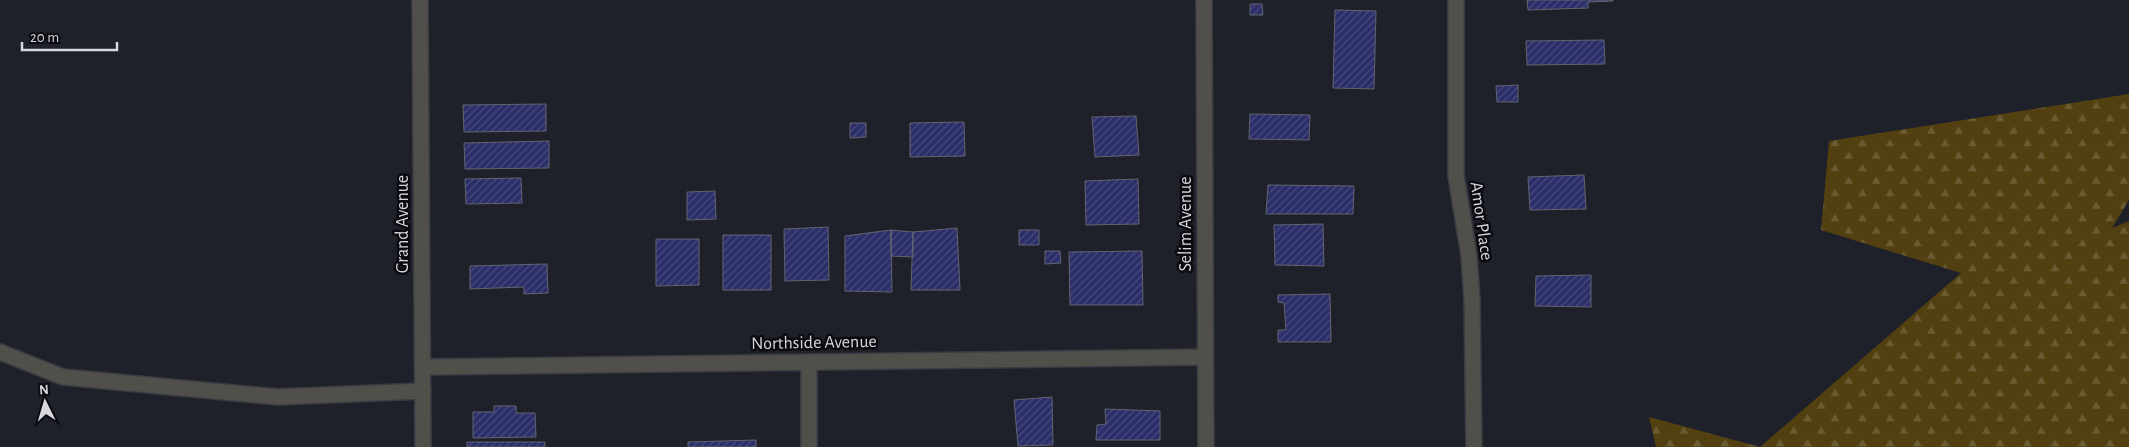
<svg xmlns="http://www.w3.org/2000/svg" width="2129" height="447" viewBox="0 0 2129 447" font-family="'Alegreya Sans',sans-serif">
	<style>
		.forest { fill: url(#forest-firs) }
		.building { fill: url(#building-hatch); stroke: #62646f }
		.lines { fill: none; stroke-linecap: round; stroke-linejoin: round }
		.minor-casing { stroke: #393b43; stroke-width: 18 }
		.minor { stroke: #514f4a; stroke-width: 15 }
		.labels { text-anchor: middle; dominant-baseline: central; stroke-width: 5; stroke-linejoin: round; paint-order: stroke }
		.street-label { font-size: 18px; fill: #d7d8de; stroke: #0a0a0f }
	</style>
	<defs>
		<pattern id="forest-firs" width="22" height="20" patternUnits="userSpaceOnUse" patternTransform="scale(1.25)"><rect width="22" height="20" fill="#524010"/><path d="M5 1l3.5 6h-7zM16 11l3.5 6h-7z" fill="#6a5b32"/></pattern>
		<pattern id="building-hatch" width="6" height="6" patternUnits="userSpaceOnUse" patternTransform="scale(1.25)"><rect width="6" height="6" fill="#2b2e68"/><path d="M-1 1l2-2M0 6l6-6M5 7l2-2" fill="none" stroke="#494c7d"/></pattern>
	</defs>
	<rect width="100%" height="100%" fill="#1f212a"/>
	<path class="forest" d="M2129,94v106l-17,28 17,-7v226h-369l201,-174 -140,-43 8,-89z
		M1649,417l111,30h-104z"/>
	<path class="building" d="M1527,0h86v1l-25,1v6l-60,2z
		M1250,4h12l1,11h-13z
		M1335,10l41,1 -2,78 -41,-1z
		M1604,40l1,24 -78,1 -1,-24z
		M1518,85v17h-21l-1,-16z
		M546,104v27l-82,1 -1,-27z
		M1250,114l60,1 -1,25 -60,-1z
		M1136,116l3,39 -44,2 -3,-40z
		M964,122l1,34 -55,1v-34z
		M850,123h16v14l-16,1z
		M549,141v27l-84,1 -1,-26z
		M1584,175l2,34 -56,1 -2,-33z
		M521,178l1,25 -56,1 -1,-25z
		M1138,179l1,45 -53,1 -1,-44z
		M1268,185l86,1 -1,28h-87z
		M715,191l1,28 -29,1v-28z
		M1323,224l1,42 -49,-1 -1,-40z
		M828,227l1,53 -44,1 -1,-52z
		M957,228l3,62h-49l2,-58z
		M891,230l1,62 -47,-1v-55z
		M891,230l22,2v25l-22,-1z
		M1019,230h20v15h-20z
		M723,235h48v55h-48z
		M656,239h43v46l-43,1z
		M1045,251h15l1,12 -16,1z
		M1142,251l1,54h-73l-1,-53z
		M547,264l1,29 -24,1v-7l-54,2v-23z
		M1591,275v32l-56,-1 1,-30z
		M1330,294l1,48h-53v-12h8l-2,-27 -6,-1v-7z
		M1052,397l1,48 -35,1 -4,-46z
		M494,406h22v7h19l1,24 -63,1v-26h21z
		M1105,409l55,2v29h-64l1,-15 9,-1z
		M756,440v7h-68v-5z
		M467,442h78v5h-78z"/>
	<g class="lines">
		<defs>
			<path id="minor" d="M420,0l3,447
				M1204,0l2,447
				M1456,0v176l13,80 3,44 2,147
				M0,352l63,25 215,20 145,-6
				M809,362v85
				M423,367l782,-10"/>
		</defs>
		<use href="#minor" class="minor-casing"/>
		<use href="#minor" class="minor"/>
	</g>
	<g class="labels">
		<g class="street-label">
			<text transform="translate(1481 221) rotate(82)">Amor Place</text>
			<text transform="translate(403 224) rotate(-90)">Grand Avenue</text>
			<text transform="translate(1186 224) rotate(-90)">Selim Avenue</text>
			<text transform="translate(814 343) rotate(-1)">Northside Avenue</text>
		</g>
	</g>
	<g transform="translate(45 402) rotate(355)" stroke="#0a0a0f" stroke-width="4" paint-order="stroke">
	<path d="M0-4L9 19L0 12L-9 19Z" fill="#d7d8de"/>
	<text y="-8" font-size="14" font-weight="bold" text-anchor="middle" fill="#d7d8de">N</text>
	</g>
	<path d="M22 42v8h95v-8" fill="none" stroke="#d7d8de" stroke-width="2.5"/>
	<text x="30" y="42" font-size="15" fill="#d7d8de" stroke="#0a0a0f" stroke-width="4" paint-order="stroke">20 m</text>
</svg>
